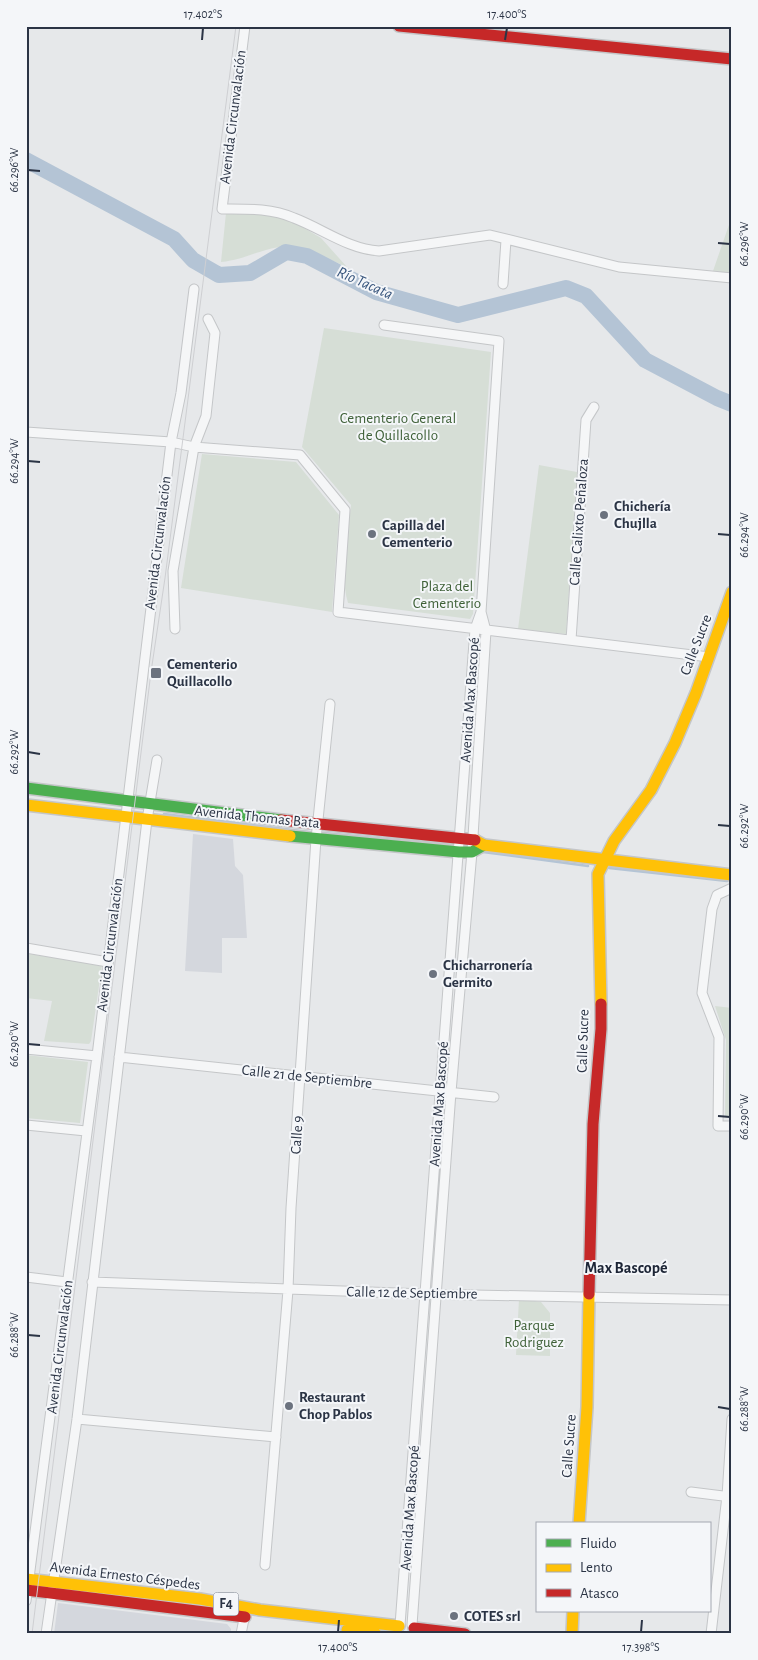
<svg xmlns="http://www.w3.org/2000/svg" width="758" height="1660" viewBox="0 0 758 1660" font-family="'Alegreya Sans',sans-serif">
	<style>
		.built { fill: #d4d7dd }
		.green { fill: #d6ded6 }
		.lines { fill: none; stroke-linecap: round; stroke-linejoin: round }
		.stream { stroke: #b4c4d5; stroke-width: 2.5 }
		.river { stroke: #b4c4d5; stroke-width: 16 }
		.street-casing { stroke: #c4c6c8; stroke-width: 11 }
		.fast-casing { stroke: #c4c6c8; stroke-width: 14 }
		.slow-casing { stroke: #c4c6c8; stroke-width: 14 }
		.jam-casing { stroke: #c4c6c8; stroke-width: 14 }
		.street { stroke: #f5f6f7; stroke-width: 9 }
		.fast { stroke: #4caf50; stroke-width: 11 }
		.slow { stroke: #ffc107; stroke-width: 11 }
		.jam { stroke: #c62828; stroke-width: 11 }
		.tram { stroke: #cecfd2; stroke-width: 1 }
		.ticks { fill: none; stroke: #2b3445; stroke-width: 2 }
		.poi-dot { fill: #6c737f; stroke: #f4f6f9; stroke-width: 2 }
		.labels { text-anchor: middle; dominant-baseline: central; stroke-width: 4; stroke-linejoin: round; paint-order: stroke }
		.shield { fill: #f4f6f9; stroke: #676e7b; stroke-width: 1 }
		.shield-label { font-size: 14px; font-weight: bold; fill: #2b3445 }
		.street-label { font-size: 15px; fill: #2b3445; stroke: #f4f6f9 }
		.park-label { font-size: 15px; fill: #3f6138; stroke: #f4f6f9 }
		.poi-label { font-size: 15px; font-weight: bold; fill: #2b3445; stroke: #f4f6f9; text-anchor: start }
		.water-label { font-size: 16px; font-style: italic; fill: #34527a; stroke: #f4f6f9 }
		.neighbourhood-label { font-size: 16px; font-weight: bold; fill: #1d2536; stroke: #f4f6f9 }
		.neatline { fill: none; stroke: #2b3445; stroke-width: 2 }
		.ticks-label { font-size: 12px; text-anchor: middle; fill: #2b3445 }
	</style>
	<rect width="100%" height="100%" fill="#e6e8ea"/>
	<path class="built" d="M193,834l40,5 2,27 8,9 4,63h-25v35l-37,-2z
		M58,1603l169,21 4,5v5h-177z"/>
	<path class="green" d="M226,213l43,1 30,11 22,13 26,29c-25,-10 -53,-27 -81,-17 -18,5 -26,10 -45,12z
		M731,219l1,54 -19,-2z
		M324,328l167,24 -18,262 -3,5 -122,-16c-9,-30 0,-68 3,-98l-49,-58z
		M202,454l94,8 43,53 -7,97 -151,-24z
		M539,465l38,7 -11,162 -48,-5z
		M29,954l73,11 -11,76 -2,3 -45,-3 8,-40 -26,-3z
		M715,1006l17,2v109h-7l1,-77z
		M26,1055l62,7 -8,61 -54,-5z
		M519,1299l22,3 9,11v43l-34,-1z"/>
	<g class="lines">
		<path class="stream" d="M164,814l144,18
			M323,833l125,12
			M483,852l105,14
			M609,868l118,13"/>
		<path class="river" d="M26,160l148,79 19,21 26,15 31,-2 36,-21 21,4 69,36 82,23 108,-27 20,8 59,64 72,38 15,6"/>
		<defs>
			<path id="street" d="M245,26l-23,183c25,0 49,-1 72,9 29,11 54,31 85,33l111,-16 129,32 113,11
				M503,284l3,-44
				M384,325l115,16 -18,271 -6,17 -75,996
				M26,432l145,10 23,5 106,8 45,55 -7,102 371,45
				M175,629l-2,-58 21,-124 12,-31 9,-83 -7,-14
				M571,640l15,-220 8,-13
				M732,888l-15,7 -5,14 -10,84 17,44 -1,89h14
				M26,948l82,14
				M26,1049l71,7
				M119,1057l375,40
				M26,1125l60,6
				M26,1277l41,5
				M92,1282l333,12 307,6
				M77,1419l199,18
				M691,1492l40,5
				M265,1565l23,-275 3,-82 25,-369 14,-135
				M26,1601l71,-545 74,-614 10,-49 13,-104
				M412,1625l39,-533 21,-240 14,-221 -5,-19
				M46,1634l31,-215 70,-599 10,-60
				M241,1634l4,-20
				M711,1634l16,-138 5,-77"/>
			<path id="fast" d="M26,788l255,32
				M290,836l169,16h13l12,-7"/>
			<path id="slow" d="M26,805l264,31
				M475,840l9,5 248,30
				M601,1004l-3,-130 16,-33 37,-51 24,-47 21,-50 36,-101
				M579,1524l8,-117 2,-113
				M26,1579l174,20 60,11 139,16
				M347,1630l29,4
				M572,1634l1,-23"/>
			<path id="jam" d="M399,26l333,33
				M281,820l194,20
				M589,1294l4,-170 8,-95v-25
				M26,1590l219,27
				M414,1628l51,6"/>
		</defs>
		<use href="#street" class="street-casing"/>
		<use href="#fast" class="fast-casing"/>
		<use href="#slow" class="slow-casing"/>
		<use href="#jam" class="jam-casing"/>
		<use href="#street" class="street"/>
		<use href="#fast" class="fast"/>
		<use href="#slow" class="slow"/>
		<use href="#jam" class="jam"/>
		<path class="tram" d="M32,1634l119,-962 14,-94 71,-552"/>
	</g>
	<path class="ticks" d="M202,40l1,-12M505,40l2,-12M28,170l12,1M718,243l12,1M28,461l12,1M718,534l12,1M28,752l12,2M718,825l12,1M28,1044l12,1M718,1116l12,1M28,1335l12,1M718,1407l12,2M338,1632l1,-12M641,1632l1,-12"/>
	<g class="poi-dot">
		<circle cx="604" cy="515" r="5"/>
		<circle cx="372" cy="534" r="5"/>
		<rect x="150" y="667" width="12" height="12" rx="2.5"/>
		<circle cx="433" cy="974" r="5"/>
		<circle cx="289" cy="1406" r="5"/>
		<circle cx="454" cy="1616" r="5"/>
	</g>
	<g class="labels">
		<rect class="shield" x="213.5" y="1592.5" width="25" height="23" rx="4"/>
		<g class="shield-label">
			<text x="226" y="1604">F4</text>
		</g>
		<g class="street-label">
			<text transform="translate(233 117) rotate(-83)">Avenida Circunvalación</text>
			<text transform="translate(579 522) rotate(-86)">Calle Calixto Peñaloza</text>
			<text transform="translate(158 543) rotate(-83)">Avenida Circunvalación</text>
			<text transform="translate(696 645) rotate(-69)">Calle Sucre</text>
			<text transform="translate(470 700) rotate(-86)">Avenida Max Bascopé</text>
			<text transform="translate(257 817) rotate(6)">Avenida Thomas Bata</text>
			<text transform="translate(110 945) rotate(-83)">Avenida Circunvalación</text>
			<text transform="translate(583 1041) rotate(-88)">Calle Sucre</text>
			<text transform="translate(307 1077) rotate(6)">Calle 21 de Septiembre</text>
			<text transform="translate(439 1104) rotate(-86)">Avenida Max Bascopé</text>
			<text transform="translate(297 1135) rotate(-86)">Calle 9</text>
			<text transform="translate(412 1293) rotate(1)">Calle 12 de Septiembre</text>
			<text transform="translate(60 1347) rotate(-83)">Avenida Circunvalación</text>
			<text transform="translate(569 1446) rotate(-86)">Calle Sucre</text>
			<text transform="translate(410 1508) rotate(-86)">Avenida Max Bascopé</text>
			<text transform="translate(125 1576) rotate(7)">Avenida Ernesto Céspedes</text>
		</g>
		<g class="park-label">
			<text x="398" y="418">Cementerio General<tspan x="398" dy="17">de Quillacollo</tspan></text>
			<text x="447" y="586">Plaza del<tspan x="447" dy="17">Cementerio</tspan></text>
			<text x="534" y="1325">Parque<tspan x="534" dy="17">Rodriguez</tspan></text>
		</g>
		<g class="poi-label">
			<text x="614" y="506">Chichería<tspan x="614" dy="17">Chujlla</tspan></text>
			<text x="382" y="525">Capilla del<tspan x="382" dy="17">Cementerio</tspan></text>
			<text x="167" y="664">Cementerio<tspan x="167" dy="17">Quillacollo</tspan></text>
			<text x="443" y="965">Chicharronería<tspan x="443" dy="17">Germito</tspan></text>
			<text x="299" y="1397">Restaurant<tspan x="299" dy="17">Chop Pablos</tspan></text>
			<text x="464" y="1616">COTES srl</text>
		</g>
		<g class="water-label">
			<text transform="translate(365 283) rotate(24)">Río Tacata</text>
		</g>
		<g class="neighbourhood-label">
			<text x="626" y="1268">Max Bascopé</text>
		</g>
	</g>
	<rect width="758" height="1660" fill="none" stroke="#f4f6f9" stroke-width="55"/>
	<rect x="536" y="1522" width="175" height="90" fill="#f4f6f9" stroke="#a4a8b1"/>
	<rect x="546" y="1539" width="25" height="8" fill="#4caf50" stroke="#a4a8b1"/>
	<text x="580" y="1548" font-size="15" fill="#2b3445">Fluido</text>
	<rect x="546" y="1564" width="25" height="8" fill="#ffc107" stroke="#a4a8b1"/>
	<text x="580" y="1572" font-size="15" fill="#2b3445">Lento</text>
	<rect x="546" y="1589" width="25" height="8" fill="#c62828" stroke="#a4a8b1"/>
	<text x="580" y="1598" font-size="15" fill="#2b3445">Atasco</text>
	<rect x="28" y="28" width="702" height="1604" class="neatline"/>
	<g class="ticks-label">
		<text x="203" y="18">17.402°S</text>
		<text x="507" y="18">17.400°S</text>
		<text transform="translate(14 170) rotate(-90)" y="4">66.296°W</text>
		<text transform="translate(744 244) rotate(-90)" y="4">66.296°W</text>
		<text transform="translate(14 461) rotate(-90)" y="4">66.294°W</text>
		<text transform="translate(744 535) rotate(-90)" y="4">66.294°W</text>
		<text transform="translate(14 752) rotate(-90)" y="4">66.292°W</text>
		<text transform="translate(744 826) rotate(-90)" y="4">66.292°W</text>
		<text transform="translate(14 1044) rotate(-90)" y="4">66.290°W</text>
		<text transform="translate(744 1117) rotate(-90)" y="4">66.290°W</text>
		<text transform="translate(14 1335) rotate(-90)" y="4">66.288°W</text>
		<text transform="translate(744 1409) rotate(-90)" y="4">66.288°W</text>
		<text x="338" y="1651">17.400°S</text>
		<text x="641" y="1651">17.398°S</text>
	</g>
</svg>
